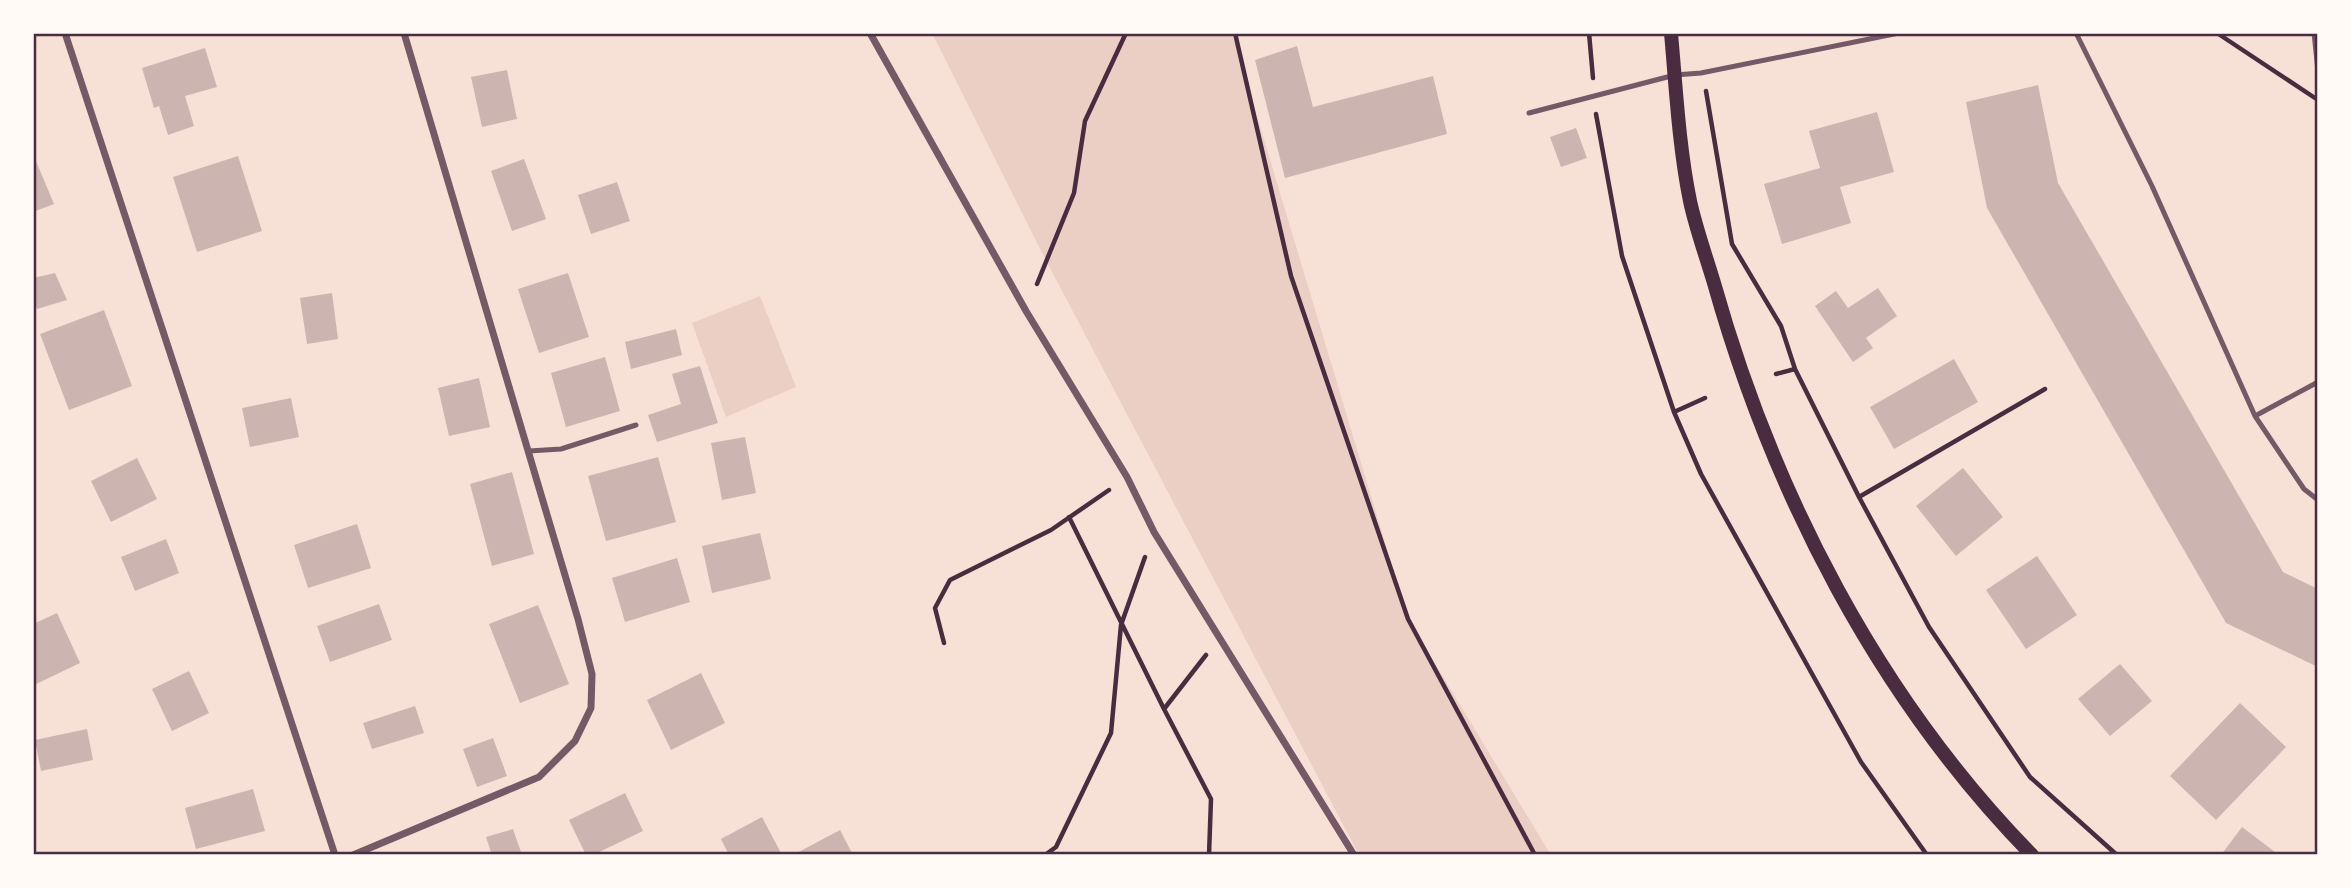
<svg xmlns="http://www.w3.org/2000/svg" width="2351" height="888" viewBox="0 0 2351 888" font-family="Commissioner,sans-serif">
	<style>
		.green { fill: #ebcfc5 }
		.building { fill: #ccb4b1 }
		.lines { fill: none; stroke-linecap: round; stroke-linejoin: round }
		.path { stroke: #4a2c40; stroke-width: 4.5 }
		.service { stroke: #755966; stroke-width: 5 }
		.minor { stroke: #755966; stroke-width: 7 }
		.secondary { stroke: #4a2c40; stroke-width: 14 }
		.neatline { fill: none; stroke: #4a2c40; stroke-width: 2.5 }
	</style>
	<rect width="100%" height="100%" fill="#f7e1d7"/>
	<path class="green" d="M932,33h304l5,30 167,556 143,236h-192l-318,-604z
		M760,296l36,91 -70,30 -34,-94z"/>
	<path class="building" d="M1297,46l16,61 120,-31 14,58 -162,44 -30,-118z
		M205,48l12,39 -32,9 9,30 -26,9 -9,-29 -5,2 -12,-40z
		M507,70l10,49 -35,8 -11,-50z
		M2038,85l20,98 225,389 35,17v78l-92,-44 -239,-415 -21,-106z
		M1877,112l17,60 -54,15 11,36 -69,21 -18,-60 56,-16 -11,-37z
		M1576,128l11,30 -26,9 -11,-30z
		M33,154l21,50 -21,8z
		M238,156l24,75 -65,21 -24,-75z
		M524,159l22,60 -34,12 -21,-60z
		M617,182l13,39 -39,13 -13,-39z
		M55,273l12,27 -30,9 -4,-12v-19z
		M568,273l21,64 -50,16 -21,-64z
		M1878,288l19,28 -31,22 7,10 -20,14 -38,-56 21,-15 12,17z
		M332,293l6,46 -31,5 -7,-46z
		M104,310l28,76 -63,24 -29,-76z
		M676,329l6,26 -51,14 -6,-27z
		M605,357l15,54 -54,16 -15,-54z
		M1954,359l24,43 -84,47 -24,-42z
		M700,366l18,57 -61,19 -9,-27 33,-11 -9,-30z
		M479,378l11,49 -41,9 -11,-48z
		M291,398l8,39 -49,10 -8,-39z
		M745,437l11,56 -34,7 -11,-57z
		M658,457l18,65 -70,19 -18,-65z
		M137,458l20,41 -46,23 -20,-41z
		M1963,468l40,49 -47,39 -40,-50z
		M512,472l22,82 -42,12 -22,-82z
		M357,524l14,44 -63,20 -14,-43z
		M760,533l11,46 -59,14 -10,-47z
		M166,539l13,34 -44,18 -14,-34z
		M2037,556l40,59 -51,34 -40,-59z
		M677,558l13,44 -65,20 -13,-44z
		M379,604l13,36 -62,22 -13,-36z
		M538,605l31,79 -49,19 -31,-79z
		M57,613l23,50 -46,22 -1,-61z
		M2120,664l32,37 -42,35 -32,-37z
		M189,671l20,42 -37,18 -20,-42z
		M701,673l24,50 -54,27 -24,-50z
		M2240,703l46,44 -70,73 -46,-44z
		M415,706l9,27 -52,16 -9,-26z
		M87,729l6,31 -52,11 -6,-31z
		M493,738l14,38 -30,11 -14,-38z
		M253,789l12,42 -69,18 -11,-41z
		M625,793l18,38 -50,24h-7l-17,-35z
		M762,817l20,38h-53l-8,-16z
		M2242,827l37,28h-58z
		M513,829l9,26h-30l-6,-18z
		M840,830l13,25h-60z"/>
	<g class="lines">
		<path class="path" d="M1235,33l56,243 117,343 127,236
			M1589,33l4,45
			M2217,33l101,67
			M1706,91l26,153 49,82 14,43 64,128 70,130 101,150 87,78
			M1596,114l26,142 52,156 27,62 160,288 66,93
			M1037,284l37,-91 11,-72 41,-88
			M1776,374l19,-5
			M1674,412l31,-14
			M1859,497l186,-108
			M1069,517l95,192
			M944,643l-9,-35 15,-28 101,-50 58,-40
			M1206,655l-42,54 47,90 -2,56
			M1045,855l11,-8 55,-114 10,-108 24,-68"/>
		<path class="service" d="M2076,33l76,153 103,230 49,73 14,11
			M2314,33l4,38
			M1529,113l146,-38 26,-2 198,-40
			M2255,416l63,-34
			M529,451l32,-2 75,-24"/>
		<path class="minor" d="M65,33l270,822
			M870,33l156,278 101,166 27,55 200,323
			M353,855l186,-78 36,-36 16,-33 1,-34 -14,-55 -174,-586"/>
		<path class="secondary" d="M1671,33c5,56 8,114 19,168 6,28 16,55 24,82 59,210 164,415 318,572"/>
	</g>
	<rect width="2351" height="888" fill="none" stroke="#fffaf5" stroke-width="70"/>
	<rect x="35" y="35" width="2281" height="818" class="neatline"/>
</svg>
